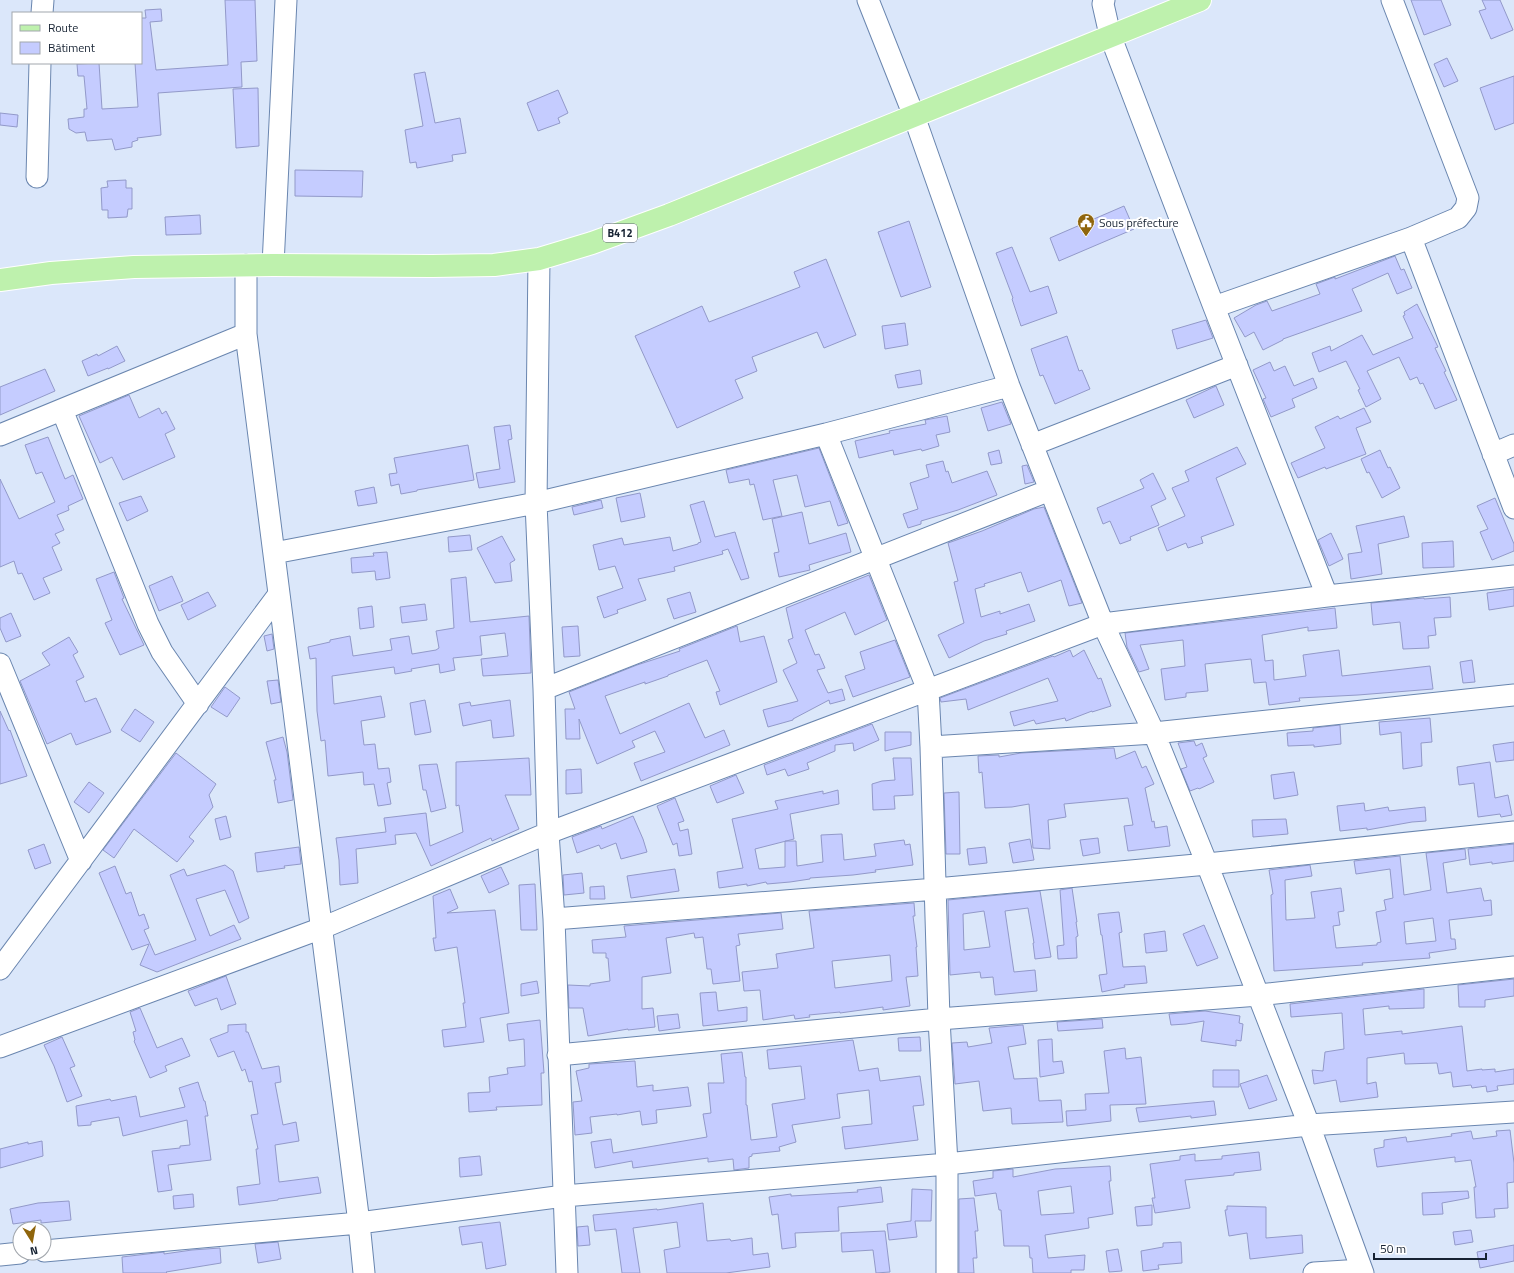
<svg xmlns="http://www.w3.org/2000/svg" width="1514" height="1273" viewBox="0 0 1514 1273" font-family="'Titillium Web',sans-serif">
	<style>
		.building { fill: #c5ccff; stroke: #9299c9; fill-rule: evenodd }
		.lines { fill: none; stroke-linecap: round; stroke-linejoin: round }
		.minor-casing { stroke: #6a86af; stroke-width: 23 }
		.major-casing { stroke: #fff; stroke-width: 24 }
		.minor { stroke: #fff; stroke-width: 21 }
		.major { stroke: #bef1ad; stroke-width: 22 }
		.labels { text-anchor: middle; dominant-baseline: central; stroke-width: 4; stroke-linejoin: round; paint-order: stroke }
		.shield { fill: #fff; stroke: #5c6470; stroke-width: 1 }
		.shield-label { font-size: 11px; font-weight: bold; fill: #162232 }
		.poi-label { font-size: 12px; fill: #162232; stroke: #fff; text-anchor: start }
	</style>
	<rect width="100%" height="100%" fill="#dbe7fa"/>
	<path class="building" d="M225,0h30l2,61 -16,1 1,25 -84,6 3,42 -24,3 1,2 -6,2v5l-17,3 -3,-11 -25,2 -2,-9 -9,1 -7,-4 -1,-10 16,-2v-8h3l-3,-33h-6l-1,-12 22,-1 3,46 36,-2 -3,-44h6v-45h5l-1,-8 16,-1 1,12 -12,1 6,48 72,-5z
		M1411,0h30l10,25 -27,10z
		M1482,0h18l13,30 -22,9 -12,-28 7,-2z
		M1447,58l11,23 -14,6 -10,-23z
		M425,72l10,51 25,-5 6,35 -14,2 1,6 -36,7 -1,-6 -6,1 -5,-33 18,-4 -9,-52z
		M1514,76v47l-19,7 -15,-42z
		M258,88l1,58 -23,2 -3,-59z
		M558,90l10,23 -10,5 2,5 -22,8 -11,-28z
		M0,113l18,2 -1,12 -17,-2z
		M295,170l68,1 -1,26 -67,-1z
		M126,180v8h6v21h-4l-1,8 -19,1v-8h-6l-1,-22 7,-1 -1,-6z
		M1124,206l10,23 -75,32 -9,-23z
		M200,215l1,19 -35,1 -1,-18z
		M909,221l22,66 -30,10 -23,-65z
		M1012,247l18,45 18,-6 9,27 -36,13 -9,-27 1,-1 -17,-45z
		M1395,256l6,14 3,-1 8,19 -15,6 -9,-21 -36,16 10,22 -79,28v1l-20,10 -9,-18 -9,5 -11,-19 22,-13 11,-4 5,10 48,-17 -4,-10 19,-7v2z
		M826,259l30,76 -32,13 -7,-16 -65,25 5,14 -22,9 8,18 -66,30 -42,-92 67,-30 7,16 91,-35 -6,-15z
		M1417,304l21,43 -3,1 11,23 -2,1 13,28 -22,9 -12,-26 -3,1 -3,-7 -7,3 -11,-23 -32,14 14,28 -15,8 -8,-17 2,-1 -14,-28 -27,11 -7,-19 18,-7 1,5 31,-16 11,20 40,-17 -10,-22 2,-1 -1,-3z
		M1206,320l7,18 -36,11 -5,-19z
		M905,323l3,22 -23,4 -3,-23z
		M1067,336l12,35 3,-1 8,19 -35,15 -12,-29 -3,1 -9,-27z
		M117,346l8,15 -17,8v-1l-20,8 -6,-15 15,-7 1,2z
		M1270,362l4,9 11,-5 9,20 19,-8 4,10 -25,11 3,8 -24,10 -8,-18 3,-1 -13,-28z
		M45,369l10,22 -55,24v-28z
		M920,370l2,14 -24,4 -3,-13z
		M1216,386l8,19 -30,13 -8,-18z
		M129,395l10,23 20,-10 3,6 4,-3 9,18 -10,5 10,23 -52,23 -11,-23 -12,6 -21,-47z
		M1002,402l9,22 -23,7 -7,-23z
		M1364,408l7,14 -15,6 10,26 -40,15 -1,-2 -27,11 -7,-15 34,-15 -10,-21 23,-11 2,3z
		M947,416l3,16 -14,3 3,11 -17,5 -1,-2 -27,6 -1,-5 -34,8 -4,-17 35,-8 -1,-2 37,-7 -1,-4z
		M510,425l2,14 -4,1 7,42 -36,6 -3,-15 24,-4 -6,-42z
		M48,437l17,42 8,-4 10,24 -15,7 1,4 -12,5 7,15 -9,4 5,9 -8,4 10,23 -19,8 7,15 -16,7 -12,-27 -4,1 -4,-13 -14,6v-88l19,40 36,-17 -13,-30 -6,2 -11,-29z
		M468,445l6,35 -57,10v1l-16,3 -2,-10 -8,2 -2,-12 8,-1 -3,-15z
		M1237,447l9,17 -30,14 18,47 -33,12 2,6 -15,5 -2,-5 -19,8 -9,-23 27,-12 -13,-28 17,-7 -4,-10z
		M819,448l29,75 -10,3 -8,-25 -25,6 -8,-32 -24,5 9,36 -19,4 -9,-36 -4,1 -1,-6 -20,4 -3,-13z
		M999,450l3,13 -11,2 -3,-12z
		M1380,450l8,18 2,-1 10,21 -18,10 -13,-26 -2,1 -6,-14z
		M943,461l3,11 2,-1 4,12 35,-12 10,24 -39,15 -37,11v3l-13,4 -5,-14 15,-5 -8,-26 19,-6 -3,-12z
		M1027,465l7,17 -9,2 -3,-18z
		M1153,473l13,26 -15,7 8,19 -29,12 1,3 -11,4 -10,-23 -7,3 -6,-16 47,-20 -4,-8z
		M374,487l3,16 -19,3 -3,-15z
		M640,493l5,24 -24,5 -5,-24z
		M141,496l7,15 -21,10 -8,-18z
		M1495,498l19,46v7l-22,9 -12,-28 8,-3 -11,-23z
		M601,500l2,8 -29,7 -2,-8z
		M704,501l11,36 20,-5 14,46 -8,2 -13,-31 -6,2 1,3 -49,13 1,4 -37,8 8,21 -29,10 1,3 -14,5 -7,-21 26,-9 -8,-22 -16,4 -6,-25 29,-7 2,7 46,-8 3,14 25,-7v-1l3,-1 -11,-37z
		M1044,507l38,96 -13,3 -8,-26 -33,12 -7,-20 -37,12 1,2 -10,3 6,28 19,-6v3l29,-10 6,17 -29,10 1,3 -23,7 -35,17 -11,-23 26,-12 -10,-41 4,-1 -10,-38 34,-12 52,-22z
		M802,512l7,32 37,-11 5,19 -42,13 1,5 -31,7 -5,-24 5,-1 -7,-33z
		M1404,516l5,21 -31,7 4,30 -31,5 -3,-25 14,-2 -6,-26z
		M1331,533l12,26 -14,7 -11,-26z
		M470,535l2,15 -23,2 -1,-15z
		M502,536l13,24 -5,3 2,18 -17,2 -18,-35z
		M1453,541l1,26 -31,1 -1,-25z
		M387,552l3,26 -14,2 -1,-9 -23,2 -1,-15 23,-2 -1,-3z
		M114,572l10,26 -2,1 22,46 -24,10 -15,-32 7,-3 -16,-41z
		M869,575l18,45 -32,15 -10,-23 -40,18 10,25 4,-1 6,14 -8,2 11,23 14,-4 3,11 -15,4 -1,-4 -36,19v1l-25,7 -5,-17 35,-9 -15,-31 14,-7 -9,-23 5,-2 -7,-30z
		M172,576l11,25 -24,10 -10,-25z
		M466,577l4,45 59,-6 2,57 -48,3 -2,-17 27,-3 -3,-23 -25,3 2,19 -29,3 2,12 -15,3 -1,-9 -28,5 1,2 -17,3 -1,-7 -62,9 2,28 47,-8 4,21 -24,4 3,24 11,-1 3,25 11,-1 2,14 -4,1 4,21 -13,2 -4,-22 -10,1 -1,-13 -35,4 -3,-36 -4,1 -4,-30 -1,-53 -6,1 -2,-12 22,-5v-2l20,-4 3,20 39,-6 -2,-11 19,-3 3,18 24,-4 3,-2 -3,-17 18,-3 -3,-49z
		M1514,589v17l-25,4 -2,-17z
		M208,592l8,14 -28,14 -7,-15z
		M690,592l6,20 -22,7 -7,-20z
		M1450,597l1,20 -17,1 2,17 -8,1 1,12 -26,1 -3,-27 -27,3 -2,-22 53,-5v1z
		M425,604l2,16 -25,3 -2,-16z
		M372,606l2,21 -14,2 -2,-21z
		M1335,608l2,20 -29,3v-4l-46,8 3,26 8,-1 1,20 32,-4 -3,-21 36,-5 3,26 88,-10 3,23 -75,6 -59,3 1,3 -31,4 -3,-23 -12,1 -3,-24 -46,5 3,27 -22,2v4l-21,3 -4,-31 24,-3 -2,-26 -43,5 9,24 -10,3 -12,-25 -2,-14z
		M11,613l10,23 -15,6 -6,-14v-10z
		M578,626l2,30 -16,1 -2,-30z
		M737,626l3,16 24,-6 13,46 -57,23 -4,-13 4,-1 -13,-31 -39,15v1l-23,8v-2l-40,14 15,38 69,-31 16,35 19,-8 6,15 -89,36 -7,-18 31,-11 -10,-21 -23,10 3,6 -38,17 -18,-45 1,20h-14l-1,-30h10l-6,-17 68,-27 43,-14 -1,-2z
		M272,634l2,15 -7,2 -3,-15z
		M69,637l9,15 -5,3 11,22 -8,4 9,21 11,-4 15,34 -35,13 -5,-12 -24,11 -27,-63 30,-16 -8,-12z
		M895,640l15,37 -57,20 -8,-21 20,-7 -5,-17z
		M1070,650l3,7 11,-7 14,29 3,-1 10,28 -19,6v-1l-26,10 -1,-3 -29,6 -2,-4 -20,6 -4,-14 48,-11 -10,-23 -80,32 -2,-11 -25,3 -1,-4 113,-42 1,1z
		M1472,660l3,22 -12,1 -3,-21z
		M278,680l3,22 -10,2 -4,-23z
		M225,687l15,11 -13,19 -16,-10z
		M425,700l6,32 -16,3 -5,-32z
		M510,700l4,36 -21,2 -2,-18 -28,6 -4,-22 11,-2 1,4z
		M135,709l19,13 -14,20 -19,-12z
		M0,711l9,20 1,-1 17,46 -27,8z
		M1430,718l2,24 -11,1 1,23 -19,3 -2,-37 -21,3 -1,-13z
		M872,724l7,16 -25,11 -1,-8 -18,2v6l-28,12 2,6 -21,7 -3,-7 -18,6 -3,-10z
		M1340,725l1,19 -27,3v-2l-26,1 -1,-13 26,-2v-3z
		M885,732h26v13l-26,6z
		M283,737l4,15 6,48 -15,3 -4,-23h2l-10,-38z
		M1194,741l2,5 6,-3 5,13 -4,2 11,24 -15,7 -1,-1 -8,3 -9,-22 6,-2 -9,-24z
		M1514,742v18l-18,2 -3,-17z
		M1114,748l2,11 19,-8 7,17 4,-2 8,18 -9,4 7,34 2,-1 1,7 12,-2 3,20 -42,5 -4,-25 9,-1 -5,-27 -64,6 2,13 -18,3 2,29 -17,-1 -4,-44 -17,3 -27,1 -3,-36 -3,1 -1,-17 21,-1v2l22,-4z
		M176,753l40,31 -7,11 4,12 -24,30 5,4 -17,21 -43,-33 -20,29 -11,-8z
		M529,758l2,37h-26l14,34 -27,12 -1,-3 -60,28 -15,-33 -21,2 1,9 -40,5 2,34 -18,2 -1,-25 -3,-22 50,-6 -2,-14 42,-5 4,33 33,-14 -4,-27 -3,1v-44z
		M893,758h18l2,37 -19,1 1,13 -22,1 -1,-26 10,-3 13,-1z
		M1490,762l5,36 13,-3 4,20 -11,2 -1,-3 -22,3 -4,-34 -15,2 -2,-18z
		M437,764l9,44 -15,4 -5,-22h-3l-4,-25z
		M581,769l1,24 -16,1v-24z
		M1294,772l4,23 -24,4 -3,-24z
		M736,775l8,18 -27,10 -7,-17z
		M89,782l15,11 -15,20 -15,-11z
		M838,790l1,14 -49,10 4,25 -39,10 4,20 26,-2v-26h11l1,25 26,-4 -2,-27 21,-1 2,26 32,-4 -2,-12 30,-4 1,5 5,-1 3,21 -38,5 1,2 -23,3 -43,3v1l-20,3 -23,2 -1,-2 -19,4v-2l-28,4 -2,-16 26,-4 -11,-49 46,-10 -3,-8 48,-10v3z
		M959,792l1,62h-14l-2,-61z
		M675,798l9,23 -6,2 2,8 8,-2 4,25 -13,2 -2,-13 -4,2 -16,-39z
		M1364,803l1,8 23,-4 1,4 36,-4 1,14 -14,1 -45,8v-2l-27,3 -3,-25z
		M226,816l5,21 -11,3 -5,-21z
		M633,816l10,23 4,13 -26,7 -5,-16 -15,6 -2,-4 -22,8 -5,-16 29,-11 1,3z
		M1286,819l2,15 -35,3 -1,-17z
		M1098,838l2,15 -17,3 -3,-16z
		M1030,839l4,21 -21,3 -4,-20z
		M44,844l7,19 -16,6 -7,-19z
		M1514,844v17l-22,3v-2l-22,3 -2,-16z
		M299,847l2,17 -17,2 1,2 -28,4 -2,-19z
		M985,847l2,16 -18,2 -2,-16z
		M1465,849l1,10 -23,4 4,30 34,-5 3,13 7,-1 1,15 -43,5 2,19h4l1,10 -27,4 1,5 -68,5 1,2 -89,6 -3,-76 2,-1 -4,-24 41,-5 2,11 -27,4 1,40 29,-2 -4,-26 30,-4 3,23 -6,1 2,13 -7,1 3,22 41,-3v-2l4,-1 -5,-30 10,-2 -2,-10 9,-2 -3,-29 -34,5 -2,-13 46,-5 4,39 27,-5 -5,-37zM1433,918l3,23 -30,3 -2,-22z
		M225,865l8,6 16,47 -10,5 -14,-33 -29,9 14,37 24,-11 7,14 -84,33 -17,-7 9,-21 -17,6 -33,-77 16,-7 11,28 5,-2 8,24 5,-2 5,14 -5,2 11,25 41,-15 -26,-65 14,-6 3,7z
		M501,867l8,17 -20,9 -8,-17z
		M675,869l4,22 -48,7 -4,-22z
		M582,873l2,20 -20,2 -1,-20z
		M535,884l2,46h-16l-2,-45z
		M604,886l1,13h-15v-12z
		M1072,888l5,34h-1l2,14 -2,1 1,21 -19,1 -1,-13 7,-1 -4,-55z
		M450,889l8,19 -11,5 48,-3 14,103 -29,5 4,24 -40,5 -2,-17 24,-3 -3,-24h2l-8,-56 -22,4 -2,-13h3l-3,-42z
		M1040,891l11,66 -16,2 -2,-16h1l-6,-35 -23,3 9,61 21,-2 2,21 -42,4 -2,-18 -12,1 -1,-6 -30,3 -2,-75zM984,911l6,36 -26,3 -1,-36z
		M914,903l1,13h-2l4,31h-1l2,29 -12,1 4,29 -27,4v-3l-43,6v-1l-31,3 1,2 -15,2 -1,-4 -31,5 -3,-30 -16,1 -2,-19 36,-4 -2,-14 38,-6 -5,-37zM890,955l2,26 -57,7 -3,-27z
		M1119,912l3,20 -3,1 4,34 22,-1 2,17 -23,2 1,2 -23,5 -3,-17 8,-1 -5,-39h-1l-3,-21z
		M781,913l2,16 -45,5 2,11 -4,1 4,35 -27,3 -2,-15h-4l-4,-32 -8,1 -1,-5 -28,5 5,35 -29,4v32l11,-1 2,19 -27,3v-1l-40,7 -5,-28h-14l-1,-23 22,1v-2l20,-3 -2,-23h-2v-5h-13l-1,-13 34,-3 -2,-11z
		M1204,925l14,33 -21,8 -14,-32z
		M1165,931l2,20 -21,2 -2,-19z
		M226,976l10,28 -15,6 -4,-12 -22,8 -7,-15z
		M1514,979v17l-29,4v7h-26l-1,-22z
		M537,981l2,12 -18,3v-12z
		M1424,989v19l-35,1v-3l-26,3 2,26 37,-4v3l60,-8 5,45 15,-2v1l13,-1v3l19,-3v15l-17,2 1,4 -11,2 -1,-6 -14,2 -1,-3 -18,2 -2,-15 -12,2 -2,-11 -32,1 -1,-11 -37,5v26l9,-2 2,15 -38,5 -4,-22 -22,4 -2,-14 11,1 2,-19 19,-3 -2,-36 -51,4 -1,-13z
		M716,992l2,19 29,-4v14l-44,5 -3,-33z
		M140,1008l17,40 25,-10 8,18 -25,10 2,5 -17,7 -16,-37 1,-1 -2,-8 3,-1 -6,-19z
		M1205,1011l35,5 -1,7 4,1 -2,17 -5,-1v6l-35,-5 3,-20 -18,3 -15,1 -2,-11z
		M678,1014l2,14 -21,3 -2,-15z
		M1102,1019l1,9 -45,3 -1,-9z
		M540,1020l4,53h-3l1,32 -46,2 1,3 -28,2 -1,-19 22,-1 -1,-15 19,-3 -1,-6 18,-2 -1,-27 -15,2 -2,-17z
		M246,1024v8h2l14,37 17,-3 2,16 -6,1 8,42 13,-3 3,19 -24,4 4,37 39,-5 3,16 -43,6v1l-39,5 -2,-18 23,-3 -4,-35h2l-7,-34 7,-1 -6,-33 -3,1 -4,-13 -3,2 -8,-20 -16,6 -8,-18 18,-7v-7z
		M1023,1025l3,19 -18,3 6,32 23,-1 2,23 22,-1 2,22 -51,2 -1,-16 -28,3 -4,-30 -24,3 -3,-41 15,-1 1,5 24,-4 -3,-15z
		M62,1037l13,29 -5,2 12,28 -15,6 -13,-36 -10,-21z
		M920,1037l1,14h-22l-1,-13z
		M1052,1039l1,23 9,-1 2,12 -24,4 -2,-37z
		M853,1040l6,31 19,-3 2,13 40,-5 4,29 -11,1 5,34 -73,9 -3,-22 30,-3 -3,-34 -32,4 3,24 -48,7 4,17 -17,5 1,4 -28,3v2l-3,1v11l-15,2 -1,-11 -25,3v-4l-75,10 -1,-7 -37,7 -4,-26 20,-3 2,14 94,-16 -4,-23 8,-1 -3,-30h16l-3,-29 21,-2 3,25h1v28h1l4,35 26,-3 -5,-33 33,-5 -4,-33 -32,3 -2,-19z
		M1125,1048l1,11 15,-2 5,47 -36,1 1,16 -44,5 -1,-15 20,-1 -1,-16 24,-1 -5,-42z
		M635,1061l2,26 16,-2v6l35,-4 3,19 -35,4 1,13 -15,2 -2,-14 -23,4v-1l-27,3 2,16 -17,2 -2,-33 9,-1 -6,-30 13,-3v-4h1z
		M1213,1070h26v17h-26z
		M1267,1075l10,25 -28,9 -9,-25z
		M198,1082l6,19h1l3,15h-3l6,44 -43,5 4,25 -14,2 -6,-41 28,-3v-2l10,-1 -3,-25 -64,16 -4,-19 -28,5v3l-13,1 -2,-20 34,-7 1,2 25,-5 4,21 45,-10 -6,-19z
		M1214,1101l2,14 -25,3v-2l-52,6 -3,-14z
		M1510,1130l4,33v19l-7,1 1,25 -14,1 1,8 -19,1 -2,-31h2l-5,-27 -16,2v-5l-78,10 -3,-18 10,-2v-7l22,-3 1,5 45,-6 -1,-2 20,-3 2,8 24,-3 -1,-5z
		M42,1141l1,15 -43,12v-19l28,-7v2z
		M1259,1152l2,18 -27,3v2l-49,5 5,28 -35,5 -3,-15h3l-5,-34 30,-4v-4l15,-2v7l27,-2v-3z
		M480,1156l2,19 -22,2 -1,-19z
		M1110,1166l1,15h-2l4,33 -25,4 1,10 -44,7 3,23 37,-3 -1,15h-13v3h-38l-1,-15h-2l-1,-12h-25l-3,-36h-2l-3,-17 -21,3 -2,-15 20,-3v-7l20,-2v8l42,-8zM1071,1186l3,27 -33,2 -3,-24z
		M881,1187l2,15 -45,5 1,24 -44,2 1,14 -14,2 -4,-35 -6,1 -3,-18 22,-3v2l67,-4 -1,-2z
		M912,1189l20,1 -1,31h-16l2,16 -28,3 -2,-16 24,-3z
		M1468,1191l1,7 -27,5 1,11 -20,1 -1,-22z
		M193,1194l1,13 -20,2 -1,-13z
		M974,1198l4,33h-3l2,27h-4l1,15h-15v-74z
		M69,1201l2,19 -30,3v-3l-28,4 -3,-15 28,-6z
		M703,1203l4,38 23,-2 1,2 21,-3 1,17 15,-2 2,14 -44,6h-59l-3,-23 16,-3 -3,-25 -44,6 7,45h-18l-6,-44 -21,2 -2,-16 64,-6v1z
		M1152,1205v20l-15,1 -2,-19z
		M1227,1206l39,1v31l36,-3 1,18 -53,6 -3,-26 -18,3 -4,-26h2z
		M500,1222l6,43 -20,4 -4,-27 -20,3 -3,-18z
		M588,1226l2,19 -12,1 -1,-19z
		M1471,1230l2,12 -18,3 -2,-13z
		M885,1231l5,41 -14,1 -3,-23 -31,2 -1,-19z
		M278,1242l3,17 -23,4 -3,-19z
		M1181,1242l1,21 -24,2 1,4 -16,2 -2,-20 22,-4v-4z
		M1514,1245v16l-34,7 -3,-16z
		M220,1248l1,15 -55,9 1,1h-44l-1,-16 42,-5v2l28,-4z
		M1118,1249l4,22 -13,1 -3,-21z"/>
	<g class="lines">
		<defs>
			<path id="minor" d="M868,0l46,116 95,270 94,238 51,109 53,131 102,261 54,148
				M1104,0l-1,4 7,31 104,272 113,289
				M42,13l1,-13
				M37,177l3,-114
				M1411,238l103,270
				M539,259l-3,244 8,186 4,144 6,86 13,354
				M246,265v69l113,889 5,50
				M273,265l13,-265
				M1214,307l197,-69 47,-20 8,-10 2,-10 -76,-198
				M62,410l86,214 14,28 36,52
				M826,434l102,256 3,57 8,272 8,145v109
				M0,435l246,-101
				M1032,445l205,-80
				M1493,454l21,-9
				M274,553l262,-50 290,-69 183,-48
				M0,664l81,197
				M544,689l506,-199
				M931,747l223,-14 360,-38
				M554,919l382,-30 271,-25 307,-32
				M0,969l279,-375
				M0,1047l322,-119 226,-95 555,-209 224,-28 187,-20
				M558,1055l381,-36 320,-24 255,-28
				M44,1251l315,-28 205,-27 383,-32 362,-39 205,-13
				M0,1255l20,-2
				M1314,1273l48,-3"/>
			<path id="major" d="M0,280l51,-7 83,-6 139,-2 159,1 62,-1 45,-6 53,-16 77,-28 531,-215"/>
		</defs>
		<use href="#minor" class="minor-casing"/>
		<use href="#major" class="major-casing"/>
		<use href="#minor" class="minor"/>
		<use href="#major" class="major"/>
	</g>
	<defs>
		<symbol id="civic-pin" viewBox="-11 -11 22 30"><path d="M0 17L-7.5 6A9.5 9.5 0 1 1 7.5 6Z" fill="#8f650c" stroke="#fff"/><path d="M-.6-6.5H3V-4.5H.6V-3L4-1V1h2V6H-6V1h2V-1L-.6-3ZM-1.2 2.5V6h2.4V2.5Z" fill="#fff"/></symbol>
	</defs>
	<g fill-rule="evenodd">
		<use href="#civic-pin" x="1076" y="212" width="20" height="27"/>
	</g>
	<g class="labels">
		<rect class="shield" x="603" y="224" width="34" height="18" rx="3"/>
		<g class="shield-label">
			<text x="620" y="233">B412</text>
		</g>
		<g class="poi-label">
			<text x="1099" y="222">Sous préfecture</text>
		</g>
	</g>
	<rect x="12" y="12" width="130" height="52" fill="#ffffff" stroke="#a2a7ad"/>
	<rect x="20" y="25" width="20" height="6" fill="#bef1ad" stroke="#a2a7ad"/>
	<text x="48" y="32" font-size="12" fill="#162232">Route</text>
	<rect x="20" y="42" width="20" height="12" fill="#c5ccff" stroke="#a2a7ad"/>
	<text x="48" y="52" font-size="12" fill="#162232">Bâtiment</text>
	<g transform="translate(32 1241) rotate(169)"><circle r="19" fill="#ffffff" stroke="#a2a7ad"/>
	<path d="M0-3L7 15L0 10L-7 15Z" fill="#8f650c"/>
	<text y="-6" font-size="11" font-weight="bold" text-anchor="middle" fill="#162232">N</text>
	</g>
	<path d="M1374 1253v6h112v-6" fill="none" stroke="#162232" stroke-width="2"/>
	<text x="1380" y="1253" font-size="12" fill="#162232" stroke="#ffffff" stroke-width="3" paint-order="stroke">50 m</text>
</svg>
